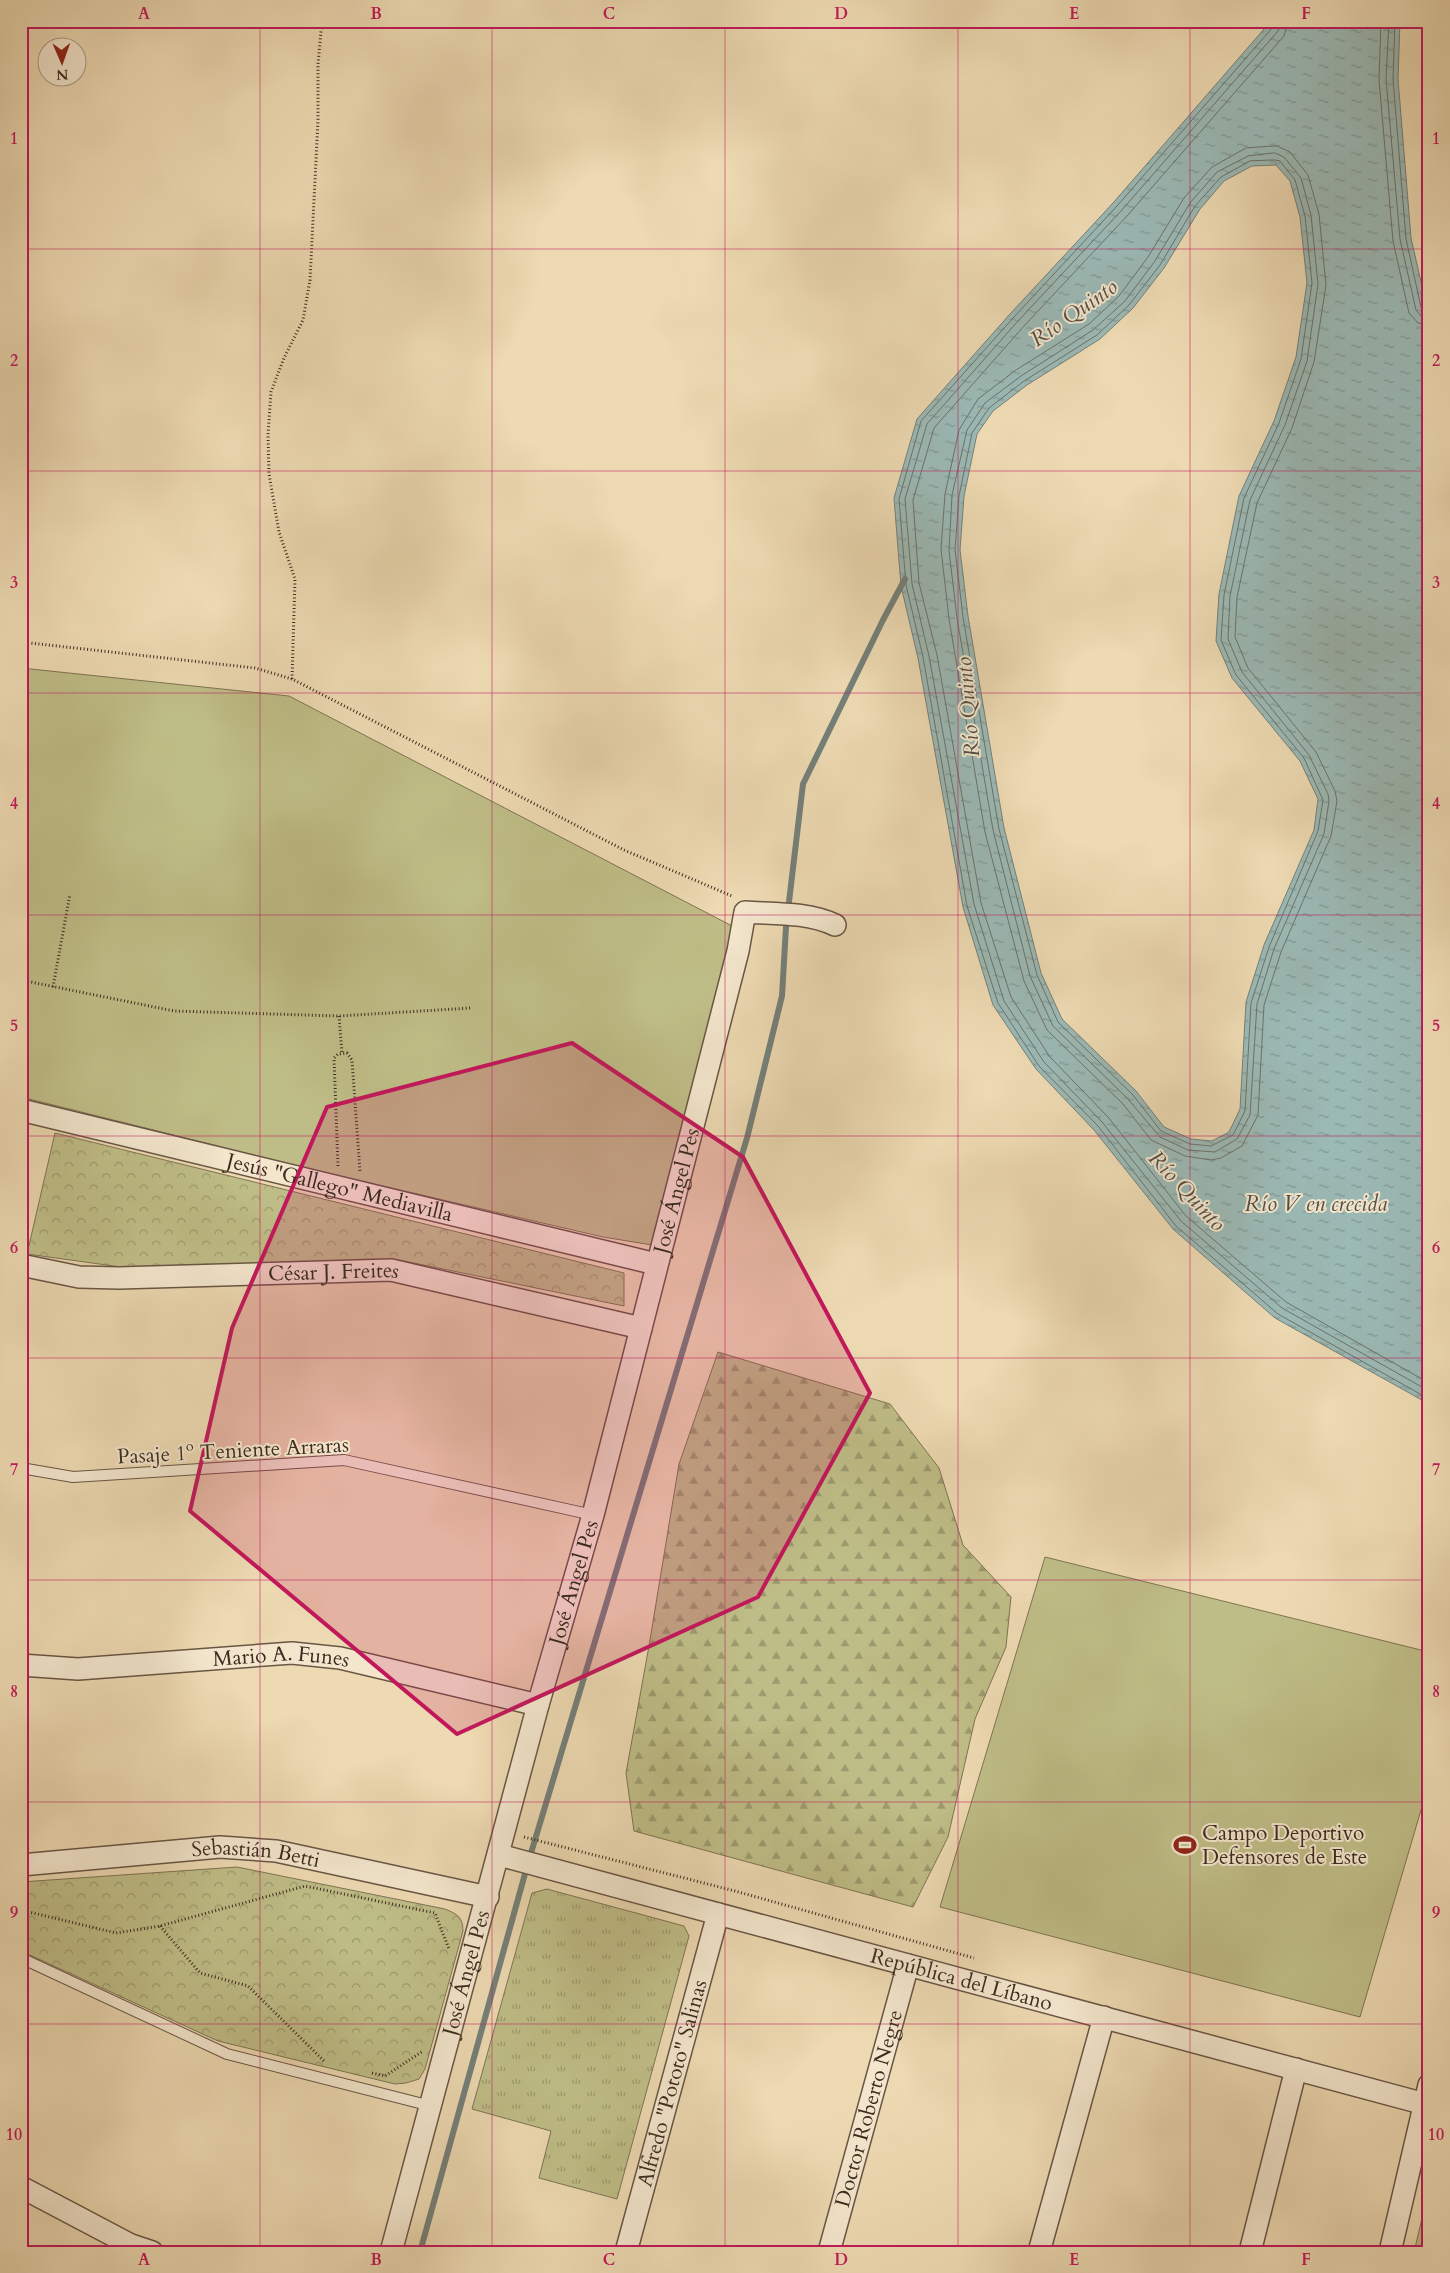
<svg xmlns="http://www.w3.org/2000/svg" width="1450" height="2273" viewBox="0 0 1450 2273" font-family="Cardo,serif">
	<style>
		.grass { fill: url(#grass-tufts); stroke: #7e7453 }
		.forest { fill: url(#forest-firs); stroke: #7e7453 }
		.park { fill: url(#park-crowns); stroke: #7e7453 }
		.garden { fill: #bfbd87; stroke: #7e7453 }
		.water { fill: url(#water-ripples); stroke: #758079; fill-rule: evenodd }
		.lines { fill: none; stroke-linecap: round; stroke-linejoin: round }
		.shore { stroke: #6c726a; stroke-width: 1 }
		.stream { stroke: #758079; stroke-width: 6 }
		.service-casing { stroke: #695644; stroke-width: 12 }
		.minor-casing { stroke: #695644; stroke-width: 24 }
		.path { stroke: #3d2b1f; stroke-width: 3; stroke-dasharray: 1 2.5; stroke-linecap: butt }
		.service { stroke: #f3e6cd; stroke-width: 10 }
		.minor { stroke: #f3e6cd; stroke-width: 21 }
		.marked { fill: #c2185b; fill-opacity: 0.2; stroke: #c2185b; stroke-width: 4; stroke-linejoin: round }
		.grid { fill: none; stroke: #c2185b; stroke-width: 1; stroke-opacity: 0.55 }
		.labels { text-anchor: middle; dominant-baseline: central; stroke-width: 4; stroke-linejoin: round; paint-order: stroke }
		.street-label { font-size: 21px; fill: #3d2b1f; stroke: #f3e6cd }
		.poi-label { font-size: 21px; fill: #3d2b1f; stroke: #f3e6cd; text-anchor: start }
		.water-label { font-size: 22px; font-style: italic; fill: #544e44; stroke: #f3e6cd }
		.neatline { fill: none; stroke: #c2185b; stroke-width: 2 }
		.grid-label { font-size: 16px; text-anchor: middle; font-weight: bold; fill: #c2185b }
	</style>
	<defs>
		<pattern id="grass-tufts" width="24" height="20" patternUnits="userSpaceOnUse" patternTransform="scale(1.25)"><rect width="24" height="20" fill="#bfbd87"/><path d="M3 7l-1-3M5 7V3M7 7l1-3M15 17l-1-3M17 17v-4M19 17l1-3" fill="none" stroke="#9c9a6e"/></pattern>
		<pattern id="forest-firs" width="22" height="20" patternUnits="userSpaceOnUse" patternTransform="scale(1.25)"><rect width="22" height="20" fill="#bfbd87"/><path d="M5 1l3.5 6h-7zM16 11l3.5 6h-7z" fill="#9c9a6e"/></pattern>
		<pattern id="park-crowns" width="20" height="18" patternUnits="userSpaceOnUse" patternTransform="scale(1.25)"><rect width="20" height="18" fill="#bfbd87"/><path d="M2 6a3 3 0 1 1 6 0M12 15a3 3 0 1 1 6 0" fill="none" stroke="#9c9a6e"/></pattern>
		<pattern id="water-ripples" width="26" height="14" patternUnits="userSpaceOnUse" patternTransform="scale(1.25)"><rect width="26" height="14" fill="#9bb9b5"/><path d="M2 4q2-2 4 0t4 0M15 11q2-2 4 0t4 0" fill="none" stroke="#809793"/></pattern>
	</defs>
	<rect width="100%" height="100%" fill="#edd9b2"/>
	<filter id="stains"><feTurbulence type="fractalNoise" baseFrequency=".004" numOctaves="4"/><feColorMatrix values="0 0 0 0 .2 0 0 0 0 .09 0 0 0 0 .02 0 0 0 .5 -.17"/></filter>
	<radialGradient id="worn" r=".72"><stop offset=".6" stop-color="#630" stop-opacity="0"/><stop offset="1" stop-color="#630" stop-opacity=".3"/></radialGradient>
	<path class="grass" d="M547,1889l137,37 5,10 -72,263 -78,-21 12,-47 -79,-22 60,-216z"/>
	<path class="forest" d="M718,1352l172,52 49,64 24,77 48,52 -5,50 -31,72 -27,118 -35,70 -279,-76 -8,-58 23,-127 30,-182z"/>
	<path class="park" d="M55,1133l569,140v33l-225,-46 -278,7 -94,-13z
		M237,1867l208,42c12,5 18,8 18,22l-38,138 -6,10 -13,4 -11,1 -177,-43 -197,-90v-69z"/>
	<path class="garden" d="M21,668l268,28 447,232 -84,317 -49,-8 -285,-66 -297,-74z
		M1045,1557l384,95v131l-69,234 -420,-110z
		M1429,2189v63h-15z"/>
	<path class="water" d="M1271,21h129l-2,58 13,159 18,79v1087l-154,-86 -102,-89 -79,-99 -58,-61 -43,-64 -30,-98 -45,-249 -17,-72 -7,-88 23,-79 93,-105 103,-111zM1276,165l14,16 10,36 7,66 -11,74 -22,64 -35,75 -20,98 -3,47 16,37 68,83 18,38 -4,31 -50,115 -18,57 -6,107 -11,23 -17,9 -21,-2 -27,-12 -28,-36 -74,-72 -21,-46 -37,-145 -36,-212 -8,-66 4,-54 13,-62 16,-23 34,-26 73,-46 33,-31 31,-40 36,-59 24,-28 28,-15z"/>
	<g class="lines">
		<path class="shore" d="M1275,21l-2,6 -156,179 -103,111 -93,104 -22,78 7,86 17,72 44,249 31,97 41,63 59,60 78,100 102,88 151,85
			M1281,21l-3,10 -157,180 -103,110 -91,103 -22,75 7,85 17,72 45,248 30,97 40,61 58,60 79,99 101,87 147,83
			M1288,21l-4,15 -157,180 -103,110 -90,102 -21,72 6,83 18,72 44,248 30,94 39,60 58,60 78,99 100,86 143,81
			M1381,21l-2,59 14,161 16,72 9,10 11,2
			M1389,21l-3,58 14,160 16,71 5,6 8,2
			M1395,21l-2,58 13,160 15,68 3,4 5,1
			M1277,146l13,6 18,23 11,39 7,71 -12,77 -22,66 -35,75 -20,94 -2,40 13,31 68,84 19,39 2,10 -6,35 -50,116 -17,53 -6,110 -16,31 -21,12 -10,2 -26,-4 -34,-16 -28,-36 -76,-74 -23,-49 -39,-149 -36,-213 -8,-70 4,-55 14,-64 19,-31 38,-29 73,-46 30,-28 29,-39 36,-59 28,-31 34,-19z
			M1275,153l9,4 17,21 10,37 7,69 -11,77 -22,64 -35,75 -20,96 -2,43 14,33 67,83 19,39 1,7 -5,33 -50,115 -17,55 -7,111 -13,24 -22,13 -27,-2 -28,-13 -32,-38 -75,-73 -23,-50 -37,-146 -36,-212 -8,-67 3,-56 15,-65 18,-27 36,-27 72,-46 32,-29 30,-40 35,-58 27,-31 31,-16z
			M1275,160l5,1 15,19 10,36 7,67 -11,76 -22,64 -35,75 -20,97 -3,45 15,35 68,83 19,42 -5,31 -49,116 -18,56 -6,108 -12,24 -22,11 -21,-2 -29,-13 -28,-36 -75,-73 -21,-47 -38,-146 -36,-212 -8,-67 4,-54 13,-63 17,-25 35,-27 73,-46 32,-30 31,-40 35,-59 26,-29 29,-16z"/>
		<path class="stream" d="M420,2252l108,-389 219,-725 35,-142 4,-69 17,-143 80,-164 22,-41"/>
		<defs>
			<path id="service" d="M21,1468l52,9 271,-17 249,55
				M21,1958l206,96 204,52"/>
			<g id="minor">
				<path id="s1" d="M21,1110l635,154"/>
				<path id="s2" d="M21,1265l58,12 40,1 272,-8 250,58"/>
				<path id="s3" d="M21,1665l57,4 214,-16 48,5 198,47"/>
				<path id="s4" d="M499,1855l926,249"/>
				<path id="s5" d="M21,1865l199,-18 56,4 212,46"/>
				<path d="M21,2187l110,58 21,7"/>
				<path id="s6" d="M391,2252l147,-547 55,-190 145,-564 7,-39c30,2 62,0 90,13"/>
				<path id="s7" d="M626,2252l92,-338"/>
				<path id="s8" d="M829,2252l79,-287"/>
				<path d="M1039,2252l65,-235"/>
				<path d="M1250,2252l46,-183"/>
				<path d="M1390,2252l39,-167"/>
			</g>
		</defs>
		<use href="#service" class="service-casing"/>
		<use href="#minor" class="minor-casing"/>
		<path class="path" d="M21,642l234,26 37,11 332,171 108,46
			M292,679l3,-100 -16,-47 -10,-58 -1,-39 3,-43 13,-34 19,-38 7,-40 8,-160v-56l4,-43
			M21,980l153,31 165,5 132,-8
			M53,987l17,-93
			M339,1016l3,37
			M338,1166l-4,-108 4,-4 9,-1 5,7 8,112
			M524,1837l211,54 239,67
			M21,1910l95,23 44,-7 145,-40 130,27 14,36
			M160,1926l40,47 48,13 76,75
			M372,2073l13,3 38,-25"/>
		<use href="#service" class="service"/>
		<use href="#minor" class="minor"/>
	</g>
	<path class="marked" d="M572,1043l171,114 127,236 -112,204 -301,137 -267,-223 42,-183 95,-221z"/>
	<path class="grid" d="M260,21v2231M492,21v2231M725,21v2231M958,21v2231M1190,21v2231M21,249h1408M21,471h1408M21,693h1408M21,915h1408M21,1136h1408M21,1358h1408M21,1580h1408M21,1802h1408M21,2024h1408"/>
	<defs>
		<symbol id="stadium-bare" viewBox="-9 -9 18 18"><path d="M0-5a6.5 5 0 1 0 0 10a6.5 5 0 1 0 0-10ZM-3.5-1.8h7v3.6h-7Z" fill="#8f2418" stroke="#f3e6cd" stroke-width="2.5" paint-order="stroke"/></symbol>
	</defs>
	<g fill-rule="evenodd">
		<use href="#stadium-bare" x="1169" y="1829" width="32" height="32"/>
	</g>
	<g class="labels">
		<g class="street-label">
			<text stroke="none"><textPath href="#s1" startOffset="328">Jesús "Gallego" Mediavilla</textPath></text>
			<text stroke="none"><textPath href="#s6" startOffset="1099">José Ángel Pes</textPath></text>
			<text stroke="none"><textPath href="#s2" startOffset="314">César J. Freites</textPath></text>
			<text transform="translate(233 1451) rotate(-3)">Pasaje 1º Teniente Arraras</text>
			<text stroke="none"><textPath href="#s6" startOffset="694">José Ángel Pes</textPath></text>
			<text stroke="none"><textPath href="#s3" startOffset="261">Mario A. Funes</textPath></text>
			<text stroke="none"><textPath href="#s5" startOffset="236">Sebastián Betti</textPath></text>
			<text stroke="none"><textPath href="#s6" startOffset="289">José Ángel Pes</textPath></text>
			<text stroke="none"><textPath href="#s4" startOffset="479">República del Líbano</textPath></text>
			<text stroke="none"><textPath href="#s7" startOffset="175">Alfredo "Pototo" Salinas</textPath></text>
			<text stroke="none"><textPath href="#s8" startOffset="149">Doctor Roberto Negre</textPath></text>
		</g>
		<g class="poi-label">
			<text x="1202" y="1833">Campo Deportivo<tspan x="1202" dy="24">Defensores de Este</tspan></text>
		</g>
		<g class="water-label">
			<text transform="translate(1074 313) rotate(-35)">Río Quinto</text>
			<text transform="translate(968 707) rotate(-95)">Río Quinto</text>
			<text transform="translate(1187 1191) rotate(47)">Río Quinto</text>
			<text x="1316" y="1204">Río V en crecida</text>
		</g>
	</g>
	<rect width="1450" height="2273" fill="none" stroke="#edd9b2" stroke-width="55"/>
	<g transform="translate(62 62) rotate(178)"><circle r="24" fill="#f3e6cd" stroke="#aa9b87"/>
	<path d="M0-4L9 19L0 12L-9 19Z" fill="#8f2418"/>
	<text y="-8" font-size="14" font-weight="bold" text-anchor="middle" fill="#3d2b1f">N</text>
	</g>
	<rect x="28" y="28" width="1394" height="2218" class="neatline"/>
	<g class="grid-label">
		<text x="144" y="19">A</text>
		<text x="376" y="19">B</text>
		<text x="609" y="19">C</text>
		<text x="841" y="19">D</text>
		<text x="1074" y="19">E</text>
		<text x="1306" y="19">F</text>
		<text x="14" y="144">1</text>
		<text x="1436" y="144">1</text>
		<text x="14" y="366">2</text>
		<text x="1436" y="366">2</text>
		<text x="14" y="588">3</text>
		<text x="1436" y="588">3</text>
		<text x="14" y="809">4</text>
		<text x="1436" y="809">4</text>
		<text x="14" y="1031">5</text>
		<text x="1436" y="1031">5</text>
		<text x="14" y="1253">6</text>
		<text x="1436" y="1253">6</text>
		<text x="14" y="1475">7</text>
		<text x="1436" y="1475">7</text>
		<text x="14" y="1697">8</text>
		<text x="1436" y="1697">8</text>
		<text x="14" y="1918">9</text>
		<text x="1436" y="1918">9</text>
		<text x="14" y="2140">10</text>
		<text x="1436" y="2140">10</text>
		<text x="144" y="2265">A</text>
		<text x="376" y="2265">B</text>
		<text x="609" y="2265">C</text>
		<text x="841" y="2265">D</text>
		<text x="1074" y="2265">E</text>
		<text x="1306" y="2265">F</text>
	</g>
	<rect width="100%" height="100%" filter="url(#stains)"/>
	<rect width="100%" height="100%" fill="url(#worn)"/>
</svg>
